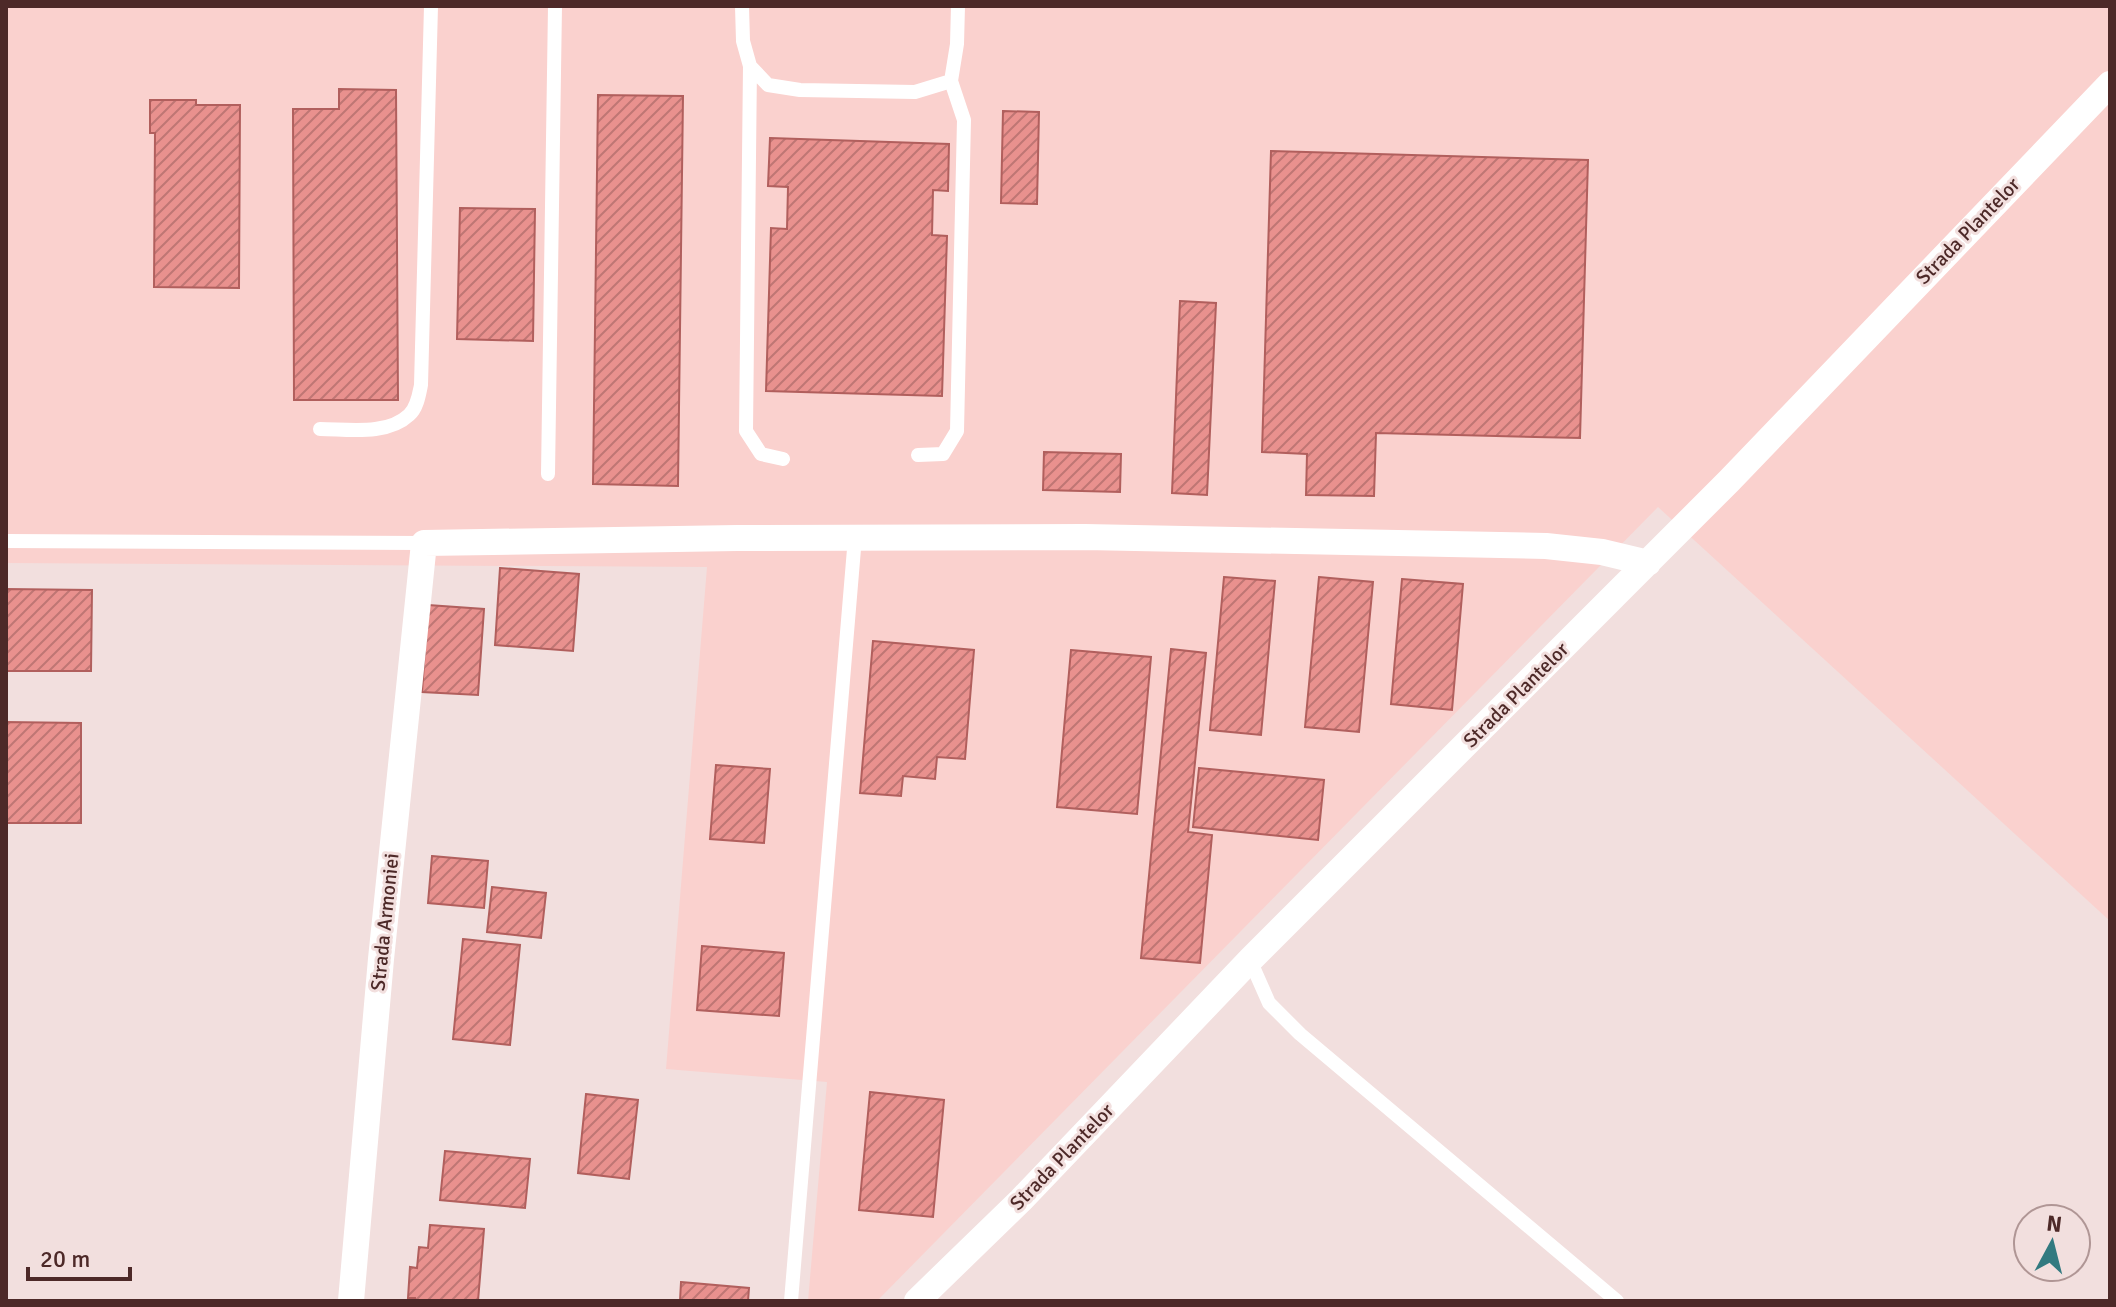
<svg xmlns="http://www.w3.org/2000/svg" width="2116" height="1307" viewBox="0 0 2116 1307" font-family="Signika,sans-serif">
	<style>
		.built { fill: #fad1ce }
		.building { fill: url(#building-hatch); stroke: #b15f5d; stroke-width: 2 }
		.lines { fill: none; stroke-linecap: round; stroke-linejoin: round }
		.lane { stroke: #fff; stroke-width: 14 }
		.street { stroke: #fff; stroke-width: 26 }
		.labels { text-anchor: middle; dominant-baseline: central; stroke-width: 6; stroke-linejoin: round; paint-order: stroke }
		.street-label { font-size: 20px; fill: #4d2928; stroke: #f2dfde }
	</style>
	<defs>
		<pattern id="building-hatch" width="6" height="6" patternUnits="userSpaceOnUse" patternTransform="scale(2)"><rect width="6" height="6" fill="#e9918e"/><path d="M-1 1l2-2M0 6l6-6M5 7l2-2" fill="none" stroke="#bf7674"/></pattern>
	</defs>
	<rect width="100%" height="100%" fill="#f2dfde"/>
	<path class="built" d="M6,6h2104v915l-452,-414 -781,794h-69l19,-219 -161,-13 41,-502 -701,-4z"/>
	<path class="building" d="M339,89l57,1 2,310h-104l-1,-291h46z
		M598,95l85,1 -5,390 -85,-2z
		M150,100h46v5h44l-1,183 -85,-1 1,-154h-5z
		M1003,111l36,1 -2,92 -36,-1z
		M770,138l179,6 -1,47 -15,-1 -1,45 15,1 -5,160 -176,-5 5,-163 16,1 1,-42 -20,-1z
		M1271,151l317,9 -8,278 -204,-5 -2,63 -68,-1 1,-41 -45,-2z
		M460,208l75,1 -2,132 -76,-2z
		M1180,301l36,2 -9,192 -35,-2z
		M1044,452l77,2 -1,38 -77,-2z
		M500,568l79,6 -6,77 -78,-6z
		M1224,577l51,4 -14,154 -51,-5z
		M1319,577l54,5 -14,150 -54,-5z
		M1402,579l61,5 -11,126 -61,-6z
		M6,589l86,1 -1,81h-85z
		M428,605l56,4 -6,86 -56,-3z
		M873,641l101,9 -9,109 -28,-2 -2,22 -32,-3 -2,20 -41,-3z
		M1171,649l35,4 -18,179 24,3 -12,128 -59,-5z
		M1071,650l80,7 -14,157 -80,-7z
		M6,722l75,1v100h-75z
		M716,765l54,4 -6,74 -54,-4z
		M1199,768l125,12 -6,60 -125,-13z
		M432,856l56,5 -4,47 -56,-5z
		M492,887l54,6 -5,45 -54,-6z
		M463,939l57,6 -10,100 -57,-6z
		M702,946l82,7 -5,63 -82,-6z
		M870,1092l74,8 -11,117 -74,-7z
		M586,1094l52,6 -9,79 -51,-6z
		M445,1151l85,8 -5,49 -85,-8z
		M430,1225l54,4 -6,72h-63v-3h-7l2,-31 7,1 2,-21 9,1z
		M681,1282l68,6 -1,13h-68z"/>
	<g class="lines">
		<path class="lane" d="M742,6l1,35 7,25 18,19 32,5 115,2 36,-11 6,-37 1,-38
			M750,66l-4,365 15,23 22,5
			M320,429c27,0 67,7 89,-14 8,-7 10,-20 12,-30l10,-379
			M918,455l25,-1 14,-23 7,-311 -13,-39
			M548,474l7,-468
			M6,541l418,2
			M1250,960l19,43 31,31 317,267
			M791,1301l64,-764"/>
		<path class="street" d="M351,1301l30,-342 43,-416 313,-5 348,-1 461,9 56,6 46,11
			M917,1301l104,-101 229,-240 479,-479 381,-397"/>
	</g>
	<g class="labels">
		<g class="street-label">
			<text transform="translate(1968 231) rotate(-46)">Strada Plantelor</text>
			<text transform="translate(1516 695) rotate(-45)">Strada Plantelor</text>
			<text transform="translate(385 922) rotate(-84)">Strada Armoniei</text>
			<text transform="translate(1062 1157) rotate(-46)">Strada Plantelor</text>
		</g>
	</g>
	<rect width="2116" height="1307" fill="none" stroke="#4d2928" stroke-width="16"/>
	<g transform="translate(2052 1243) rotate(7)"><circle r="38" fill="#f2dfde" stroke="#b09695" stroke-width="2"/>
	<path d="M0-6L14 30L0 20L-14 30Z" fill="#327a80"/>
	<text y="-12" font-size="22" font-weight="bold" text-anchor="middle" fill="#4d2928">N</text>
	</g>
	<path d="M28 1267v12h102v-12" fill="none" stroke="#4d2928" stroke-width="4"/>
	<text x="40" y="1267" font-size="24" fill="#4d2928" stroke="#f2dfde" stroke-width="6" paint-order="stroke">20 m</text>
</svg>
